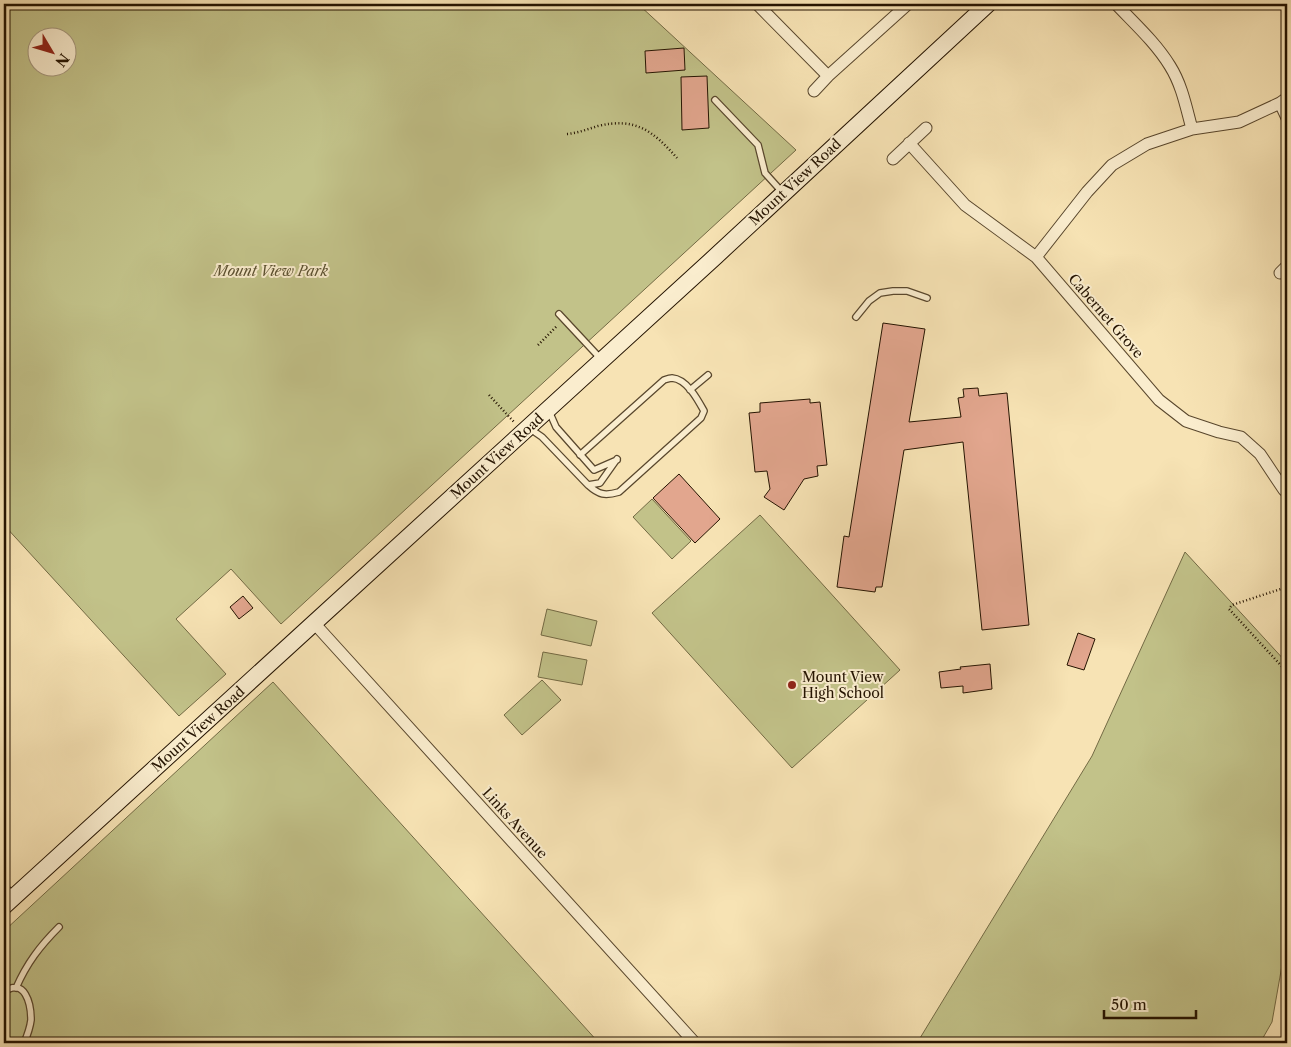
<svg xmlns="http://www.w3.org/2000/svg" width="1291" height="1047" viewBox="0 0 1291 1047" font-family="'Libre Caslon Text',serif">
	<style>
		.green { fill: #c2c289; stroke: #736a44; fill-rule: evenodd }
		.building { fill: #e2a68e; stroke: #241300 }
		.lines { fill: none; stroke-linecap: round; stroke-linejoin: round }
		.service-casing { stroke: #59472d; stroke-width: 8 }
		.minor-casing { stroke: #59472d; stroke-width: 13 }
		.secondary-casing { stroke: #241300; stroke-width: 18 }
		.path { stroke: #241300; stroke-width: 2.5; stroke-dasharray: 1 2.5; stroke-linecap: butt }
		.service { stroke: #faedce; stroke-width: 5.5 }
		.minor { stroke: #faedce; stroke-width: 11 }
		.secondary { stroke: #faedce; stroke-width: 16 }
		.poi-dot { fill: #8f2418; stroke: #faedce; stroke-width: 2 }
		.labels { text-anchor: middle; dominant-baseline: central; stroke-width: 4; stroke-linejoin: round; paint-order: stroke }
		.street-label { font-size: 14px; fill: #241300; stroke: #faedce }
		.park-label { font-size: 14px; font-style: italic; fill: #5b5030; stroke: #faedce }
		.poi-label { font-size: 14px; fill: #241300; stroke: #faedce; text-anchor: start }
	</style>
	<rect width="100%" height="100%" fill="#f7e3b4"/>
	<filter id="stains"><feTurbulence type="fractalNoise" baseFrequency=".004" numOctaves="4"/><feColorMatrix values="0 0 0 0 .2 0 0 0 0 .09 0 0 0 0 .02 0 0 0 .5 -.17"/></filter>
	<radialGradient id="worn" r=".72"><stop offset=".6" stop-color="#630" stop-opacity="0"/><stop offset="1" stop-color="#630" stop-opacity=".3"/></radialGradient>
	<path class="green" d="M4,4h634l158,146 -515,474 -50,-55 -55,50 50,55 -47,42 -175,-191zM38,38h30v30h-30z
		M652,499l39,42 -19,18 -39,-42z
		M760,515l140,155 -108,98 -140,-155z
		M1185,552l102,111v274l-15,85 -12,21h-343l175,-287z
		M547,609l50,12 -6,25 -50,-11z
		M543,652l44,8 -5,25 -44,-8z
		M542,680l19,20 -39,35 -18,-20z
		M273,682l326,361h-595v-112z"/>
	<path class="building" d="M684,48l1,22 -39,3 -1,-22z
		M707,76l2,52 -27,2 -1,-53z
		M883,323l42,6 -16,93 52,-5 -3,-19 6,-1 -1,-8 15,-1 1,8 28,-3 22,232 -47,5 -19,-188 -59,8 -22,137h-6l-1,5 -38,-5 7,-51 5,1z
		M810,399v4l10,-1 7,63 -10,1 1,10 -14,3 -20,31 -20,-13 6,-8 -3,-18 -12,1 -6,-59 11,-1v-9z
		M679,474l41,45 -25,24 -42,-45z
		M243,596l10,12 -14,11 -9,-12z
		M1078,633l17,6 -11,31 -17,-5z
		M990,664l2,25 -29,4v-7l-22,2 -2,-16 22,-3 -1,-2z"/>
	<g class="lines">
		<defs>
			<path id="service" d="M715,100l43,45 7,28 18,20
				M559,314l41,44
				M856,317l13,-16 11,-8 13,-2h14l20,7
				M690,390l18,-15
				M549,411l7,16 38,43 23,-10
				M529,428l13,9 46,48 12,-2 17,-24
				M580,455l84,-75c3,-1 6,-2 8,-2 15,1 26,22 32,33l-3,7 -82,74c-14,4 -20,3 -31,-7
				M4,885l10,12
				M16,988c11,-25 24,-42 43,-61
				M4,992c21,-15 27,12 27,28 -1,8 -4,16 -7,23"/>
			<path id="minor" d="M757,4l71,72
				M1116,4c19,20 40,39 54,62 12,19 16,41 22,63
				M814,91l14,-15 80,-72
				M1280,103l7,15
				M909,143l56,62 71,52 123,143 27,21 33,11 22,5 19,17 24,36 3,2
				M893,159l33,-31
				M1036,257l51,-65 25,-27 35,-21 45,-15 47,-7 41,-19 7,-5
				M1280,273l7,-7
				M314,623l381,420"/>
			<path id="secondary" d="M4,906l712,-650 272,-252"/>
		</defs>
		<use href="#service" class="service-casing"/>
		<use href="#minor" class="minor-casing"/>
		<use href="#secondary" class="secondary-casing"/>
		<path class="path" d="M567,134c11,-1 21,-5 31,-8 38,-9 55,5 79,32
			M538,345l19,-19
			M489,395l25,27
			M1287,587l-55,18 -3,4 58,63"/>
		<use href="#service" class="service"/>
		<use href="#minor" class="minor"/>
		<use href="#secondary" class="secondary"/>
	</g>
	<circle class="poi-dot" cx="792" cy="685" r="5"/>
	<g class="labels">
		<g class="street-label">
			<text transform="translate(795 182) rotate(-43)">Mount View Road</text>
			<text transform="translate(1106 316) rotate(49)">Cabernet Grove</text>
			<text transform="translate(497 456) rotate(-42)">Mount View Road</text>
			<text transform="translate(198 729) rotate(-42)">Mount View Road</text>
			<text transform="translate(515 823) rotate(48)">Links Avenue</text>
		</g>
		<g class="park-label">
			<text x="271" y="271">Mount View Park</text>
		</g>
		<g class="poi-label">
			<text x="802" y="677">Mount View<tspan x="802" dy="16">High School</tspan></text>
		</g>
	</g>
	<rect width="1291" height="1047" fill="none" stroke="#f7e3b4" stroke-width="20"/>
	<rect x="5" y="5" width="1281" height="1037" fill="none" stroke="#241300" stroke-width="2.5"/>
	<rect x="10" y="10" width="1271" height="1027" fill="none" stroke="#241300"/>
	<g transform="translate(52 52) rotate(128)"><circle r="24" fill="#faedce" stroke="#a4967c"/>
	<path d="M0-4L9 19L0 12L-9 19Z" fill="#8f2418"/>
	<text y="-8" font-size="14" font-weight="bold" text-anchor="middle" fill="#241300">N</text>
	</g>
	<path d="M1104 1010v8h92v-8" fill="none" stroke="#241300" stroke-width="2.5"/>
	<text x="1111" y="1010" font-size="15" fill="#241300" stroke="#faedce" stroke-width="4" paint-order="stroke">50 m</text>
	<rect width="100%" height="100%" filter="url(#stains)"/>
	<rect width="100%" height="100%" fill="url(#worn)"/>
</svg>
